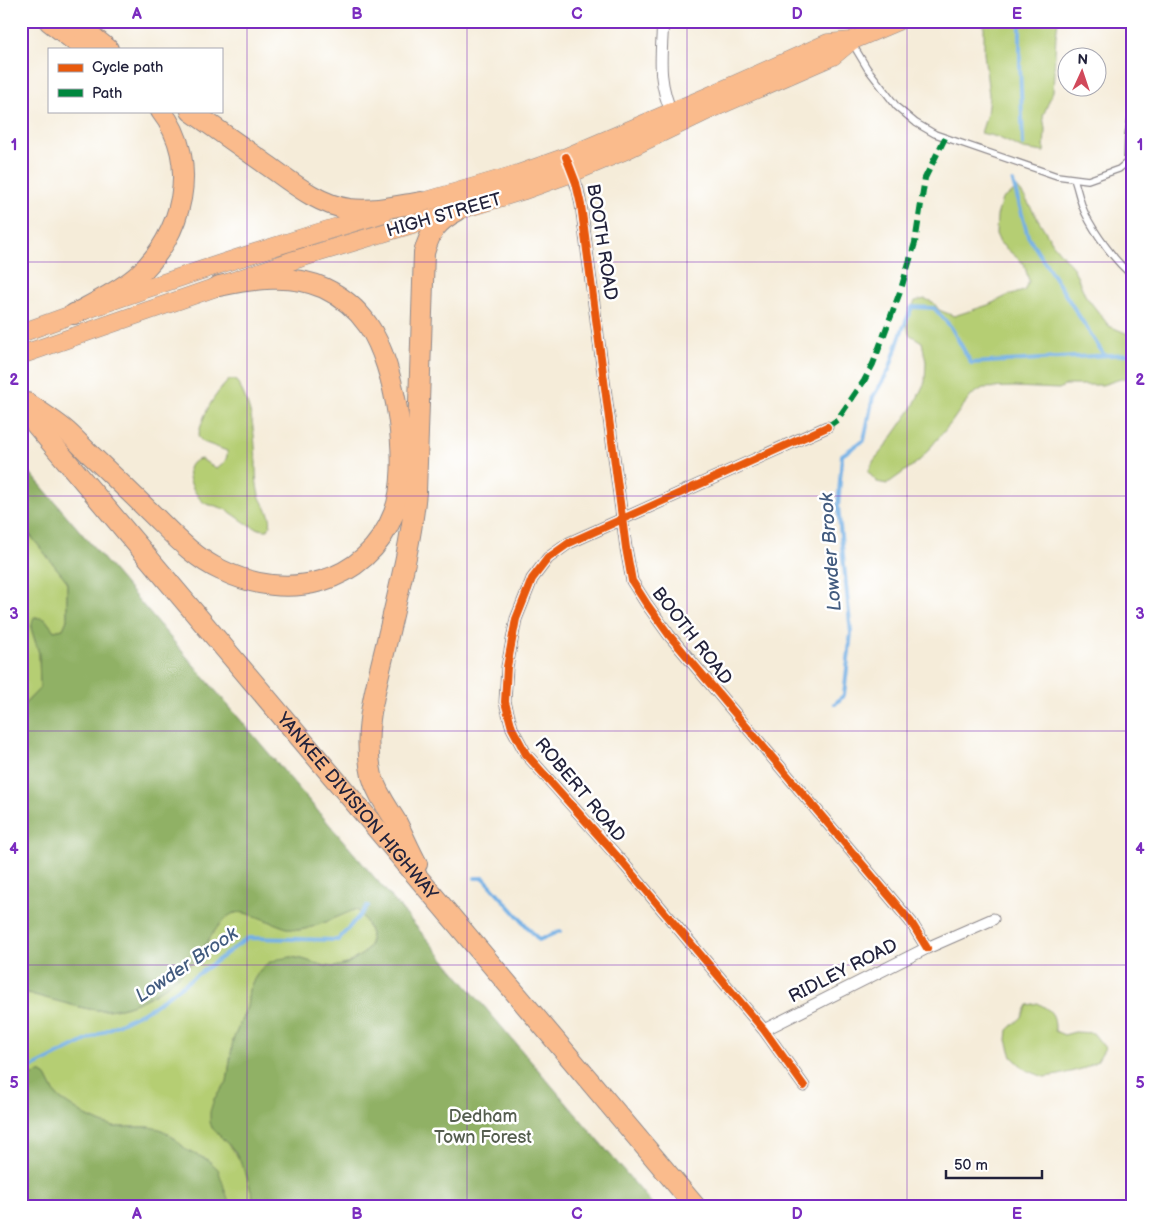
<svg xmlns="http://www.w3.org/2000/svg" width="1154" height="1227" viewBox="0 0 1154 1227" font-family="'Balsamiq Sans',sans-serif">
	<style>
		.green { fill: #b5ce73; stroke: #6c7857 }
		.forest { fill: #90b165; stroke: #596a50 }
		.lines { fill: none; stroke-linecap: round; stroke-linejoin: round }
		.stream { stroke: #73b0e5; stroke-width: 4 }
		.lane-casing { stroke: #8c878a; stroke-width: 8 }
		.street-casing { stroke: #8c878a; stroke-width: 13 }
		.primary-casing { stroke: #8c878a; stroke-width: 19 }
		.highway-casing { stroke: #8c878a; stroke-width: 22 }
		.lane { stroke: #fff; stroke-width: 5.5 }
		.street { stroke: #fff; stroke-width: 11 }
		.primary { stroke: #fabb8c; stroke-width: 18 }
		.highway { stroke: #fabb8c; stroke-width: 20 }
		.quiet { stroke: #00873e; stroke-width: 6; stroke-dasharray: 12 6; stroke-linecap: butt }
		.cycleway-casing { stroke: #fff; stroke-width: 11 }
		.cycleway { stroke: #e8590c; stroke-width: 8 }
		.grid { fill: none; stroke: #7b2cbf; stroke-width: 1; stroke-opacity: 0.55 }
		.labels { text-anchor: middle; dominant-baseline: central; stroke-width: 5; stroke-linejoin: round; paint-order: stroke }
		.street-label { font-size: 18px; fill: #22223b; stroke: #fff }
		.park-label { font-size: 18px; fill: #555e4f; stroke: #fff }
		.water-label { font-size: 19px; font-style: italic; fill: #425b7f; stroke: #fff }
		.neatline { fill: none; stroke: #7b2cbf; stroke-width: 2 }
		.grid-label { font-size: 16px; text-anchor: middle; font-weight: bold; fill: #7b2cbf }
	</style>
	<rect width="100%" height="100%" fill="#fff"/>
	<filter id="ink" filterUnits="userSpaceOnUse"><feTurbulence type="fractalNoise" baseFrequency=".02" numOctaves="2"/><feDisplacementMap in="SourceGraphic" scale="10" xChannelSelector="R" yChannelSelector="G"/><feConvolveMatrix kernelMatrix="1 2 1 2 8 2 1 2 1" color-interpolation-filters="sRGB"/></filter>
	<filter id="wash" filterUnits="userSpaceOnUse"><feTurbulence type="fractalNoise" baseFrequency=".0096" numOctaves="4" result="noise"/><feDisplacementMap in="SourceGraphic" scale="20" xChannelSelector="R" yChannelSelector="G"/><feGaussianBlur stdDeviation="1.12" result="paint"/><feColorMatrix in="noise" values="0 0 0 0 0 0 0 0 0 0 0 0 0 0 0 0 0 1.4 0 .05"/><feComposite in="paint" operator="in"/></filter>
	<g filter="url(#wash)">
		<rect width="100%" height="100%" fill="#f5ecd9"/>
		<path class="green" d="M984,21h74l-2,15 -3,55 -10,25 2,13 -1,23 -21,-3 -26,-12 -16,-4 6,-19 2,-19 -5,-42z
			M1018,189l6,7 29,48 21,25 11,26 24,31 24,10v41l-12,2 -19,6h-36l-7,4 -45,-2 -31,1 -11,7 -12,15 -9,13 -32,38 -32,23 -10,-2 -9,-10 6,-12 11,-13 28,-40 12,-25 1,-20 -4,-20 -13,-8 -3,-14 9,-19 10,-2 8,3 6,8 15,6 34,-11 21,-10 15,-4 5,-10 -5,-17 -24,-21 -4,-9 1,-18 5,-17z
			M229,380h7c17,28 18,50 20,81 0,11 0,23 3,34 4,12 17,22 9,35 -19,1 -32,-18 -49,-23 -7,-3 -11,0 -18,-7 -10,-11 -22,-37 0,-41l13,8 4,1c6,-4 10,-10 9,-17l-24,-9 -5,-5c5,-23 14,-40 31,-57z
			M30,535l37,46v39l-4,9 -9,2 -9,-12 -14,9 8,25 1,35 -19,20v-168z
			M357,908l9,14 5,12 -1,11 -6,8 -17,11 -13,3 -9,-1 -23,-7 -11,-2 -31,13 -7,11 -4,9 -2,17 -14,33 -6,42 -13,17 -2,29c17,17 28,27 36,50l406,28h-449l3,-46 -20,-9 -19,-17 -20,-7h-35l-13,-4 -15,-7 -26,-17 -6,-7 -8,-16 -6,-4 -19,10v-85l2,-5c15,4 30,8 45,12 11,3 25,7 37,6 37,-1 77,-31 97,-60 8,-11 20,-34 32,-37 14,-4 45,15 62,17 13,1 48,-16 61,-22z
			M1038,1003c14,9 17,10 17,28l9,4 11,-3 18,1 12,15 -8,13 -12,7 -26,7 -15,2 -18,-7 -14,-13 -5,-17 1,-10 14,-13 6,-12z"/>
		<path class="forest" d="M21,462l633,744h-398l-11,-35 -10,-20 -23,-23 -2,-6v-10l4,-13 13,-17 6,-42 14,-33 2,-17 4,-9 7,-11 8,-7 10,-4 13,-2 11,2 23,7 9,1 13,-3 17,-11 6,-8 1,-11 -5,-12 -9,-13c-14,5 -48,22 -61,21 -17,-2 -48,-21 -61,-17 -13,3 -25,26 -33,36 -20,30 -60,60 -97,61 -12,1 -25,-3 -37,-6 -15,-4 -30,-8 -44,-12l-3,5v-289l19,-20 -1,-35 -8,-25 3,-11 11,2 9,12 9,-2 4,-9v-39l-37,-46 -9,5z
			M40,1072l6,4 8,16 6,7 26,17 15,7 13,4h35l11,2 9,5 19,17 20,9 10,9 10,30 4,7h-211v-124z"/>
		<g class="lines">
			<path class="stream" d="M1020,21v43l3,81
				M1013,182l15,54 76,119
				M835,704l9,-9 7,-62 -13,-126 4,-52 22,-15 9,-43 16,-27 12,-37 11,-26 22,1 17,19 20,36 157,-9 5,-2
				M475,878h9l55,62 21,-9
				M21,1073l130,-65 97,-70 90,2 30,-34"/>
		</g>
	</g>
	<g filter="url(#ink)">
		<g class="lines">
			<defs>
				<path id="lane" d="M852,43l15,25 30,39 19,16 19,11 122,42 31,4 31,-11 14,-12
					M1127,162l1,-27 5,-29
					M1074,179c4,11 6,24 11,34 9,19 31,50 48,63"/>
				<path id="street" d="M663,21c-2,37 -6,60 10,95
					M570,167l8,23 3,15 45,343 6,33 14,22 23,32 242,287 16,26
					M764,1030l163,-82 66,-29
					M804,1086l-40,-56 -141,-167 -97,-109 -14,-26 -7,-26 2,-35 9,-48 16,-40 16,-21 21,-15 258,-116"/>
				<path id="primary" d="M409,206l109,-32 48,-17 143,-61 119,-53 23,-2
					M21,333c120,-44 241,-84 363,-120
					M21,355l273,-95 228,-69 50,-18 52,-22 85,-41 124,-54 18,-15 47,-20"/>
				<g id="highway">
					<path d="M49,21l36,28"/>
					<path d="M73,21l35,28"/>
					<path d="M191,111c24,17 48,34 72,51 26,18 53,42 86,47 25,3 48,-3 72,-7"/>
					<path d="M74,314c21,-11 44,-22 62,-37 47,-41 65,-115 25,-166"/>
					<path d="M27,403c13,9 26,17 37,26 10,8 18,18 27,26 19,18 38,36 57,55 22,21 44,47 73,60 65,32 145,16 173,-57 18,-46 2,-148 -26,-188 -11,-16 -27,-29 -44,-37 -33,-15 -71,-9 -105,-2"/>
					<path id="s1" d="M21,407l674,799"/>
					<path d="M417,864c-7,-13 -13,-27 -20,-41 -9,-15 -20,-29 -25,-47 -10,-43 3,-85 13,-127 12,-52 26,-104 31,-157l8,-239c6,-21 12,-31 33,-42"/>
				</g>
			</defs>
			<use href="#lane" class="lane-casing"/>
			<use href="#street" class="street-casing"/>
			<use href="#primary" class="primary-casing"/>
			<use href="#highway" class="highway-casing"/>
			<use href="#lane" class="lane"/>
			<use href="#street" class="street"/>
			<use href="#primary" class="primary"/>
			<use href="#highway" class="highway"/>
			<path class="quiet" d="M827,427l10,-7 27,-39 9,-17 27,-72 15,-49 10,-65 20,-40"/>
			<defs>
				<path id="cycleway" d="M566,157l10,26 5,22 45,343 6,33 14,22 23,32 242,287 16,26
					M804,1086l-40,-56 -141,-167 -97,-109 -14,-26 -7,-26 2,-35 9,-48 16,-40 16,-21 21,-15 258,-116"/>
			</defs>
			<use href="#cycleway" class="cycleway-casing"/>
			<use href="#cycleway" class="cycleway"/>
		</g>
	</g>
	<path class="grid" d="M247,21v1185M467,21v1185M687,21v1185M907,21v1185M21,262h1112M21,496h1112M21,731h1112M21,965h1112"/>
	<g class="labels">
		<g class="street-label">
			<text transform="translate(444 215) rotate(-16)">HIGH STREET</text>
			<text transform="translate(602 242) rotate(81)">BOOTH ROAD</text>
			<text transform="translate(692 636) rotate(52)">BOOTH ROAD</text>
			<text transform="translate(580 790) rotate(50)">ROBERT ROAD</text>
			<text stroke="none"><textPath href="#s1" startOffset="522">YANKEE DIVISION HIGHWAY</textPath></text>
			<text transform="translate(843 971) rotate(-27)">RIDLEY ROAD</text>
		</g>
		<g class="park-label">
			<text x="483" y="1116">Dedham<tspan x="483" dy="21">Town Forest</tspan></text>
		</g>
		<g class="water-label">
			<text transform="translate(831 552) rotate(-94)">Lowder Brook</text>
			<text transform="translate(187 965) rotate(-34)">Lowder Brook</text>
		</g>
	</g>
	<rect width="1154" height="1227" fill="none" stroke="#fff" stroke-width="55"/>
	<rect x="48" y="48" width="175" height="65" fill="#ffffff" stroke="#a7a7b1"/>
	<rect x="58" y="64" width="25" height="8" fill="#e8590c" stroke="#a7a7b1"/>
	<text x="92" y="72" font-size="15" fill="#22223b">Cycle path</text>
	<rect x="58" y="89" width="25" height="8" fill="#00873e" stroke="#a7a7b1"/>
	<text x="92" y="98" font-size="15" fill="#22223b">Path</text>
	<g transform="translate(1082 72) rotate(3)"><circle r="24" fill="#ffffff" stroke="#a7a7b1"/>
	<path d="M0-4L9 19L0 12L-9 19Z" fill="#d1495b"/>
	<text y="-8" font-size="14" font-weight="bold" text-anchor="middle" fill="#22223b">N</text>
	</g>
	<path d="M946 1170v8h96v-8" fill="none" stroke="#22223b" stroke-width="2.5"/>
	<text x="954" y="1170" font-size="15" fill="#22223b" stroke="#ffffff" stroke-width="4" paint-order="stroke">50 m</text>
	<rect x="28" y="28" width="1098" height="1172" class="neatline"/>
	<g class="grid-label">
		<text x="137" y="19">A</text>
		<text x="357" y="19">B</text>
		<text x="577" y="19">C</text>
		<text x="797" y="19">D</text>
		<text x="1017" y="19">E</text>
		<text x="14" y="150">1</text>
		<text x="1140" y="150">1</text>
		<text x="14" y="385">2</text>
		<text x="1140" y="385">2</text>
		<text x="14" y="619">3</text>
		<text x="1140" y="619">3</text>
		<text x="14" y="854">4</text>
		<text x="1140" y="854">4</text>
		<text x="14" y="1088">5</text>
		<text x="1140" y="1088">5</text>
		<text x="137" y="1219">A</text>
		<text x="357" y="1219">B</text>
		<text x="577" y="1219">C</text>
		<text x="797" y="1219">D</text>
		<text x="1017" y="1219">E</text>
	</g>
</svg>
